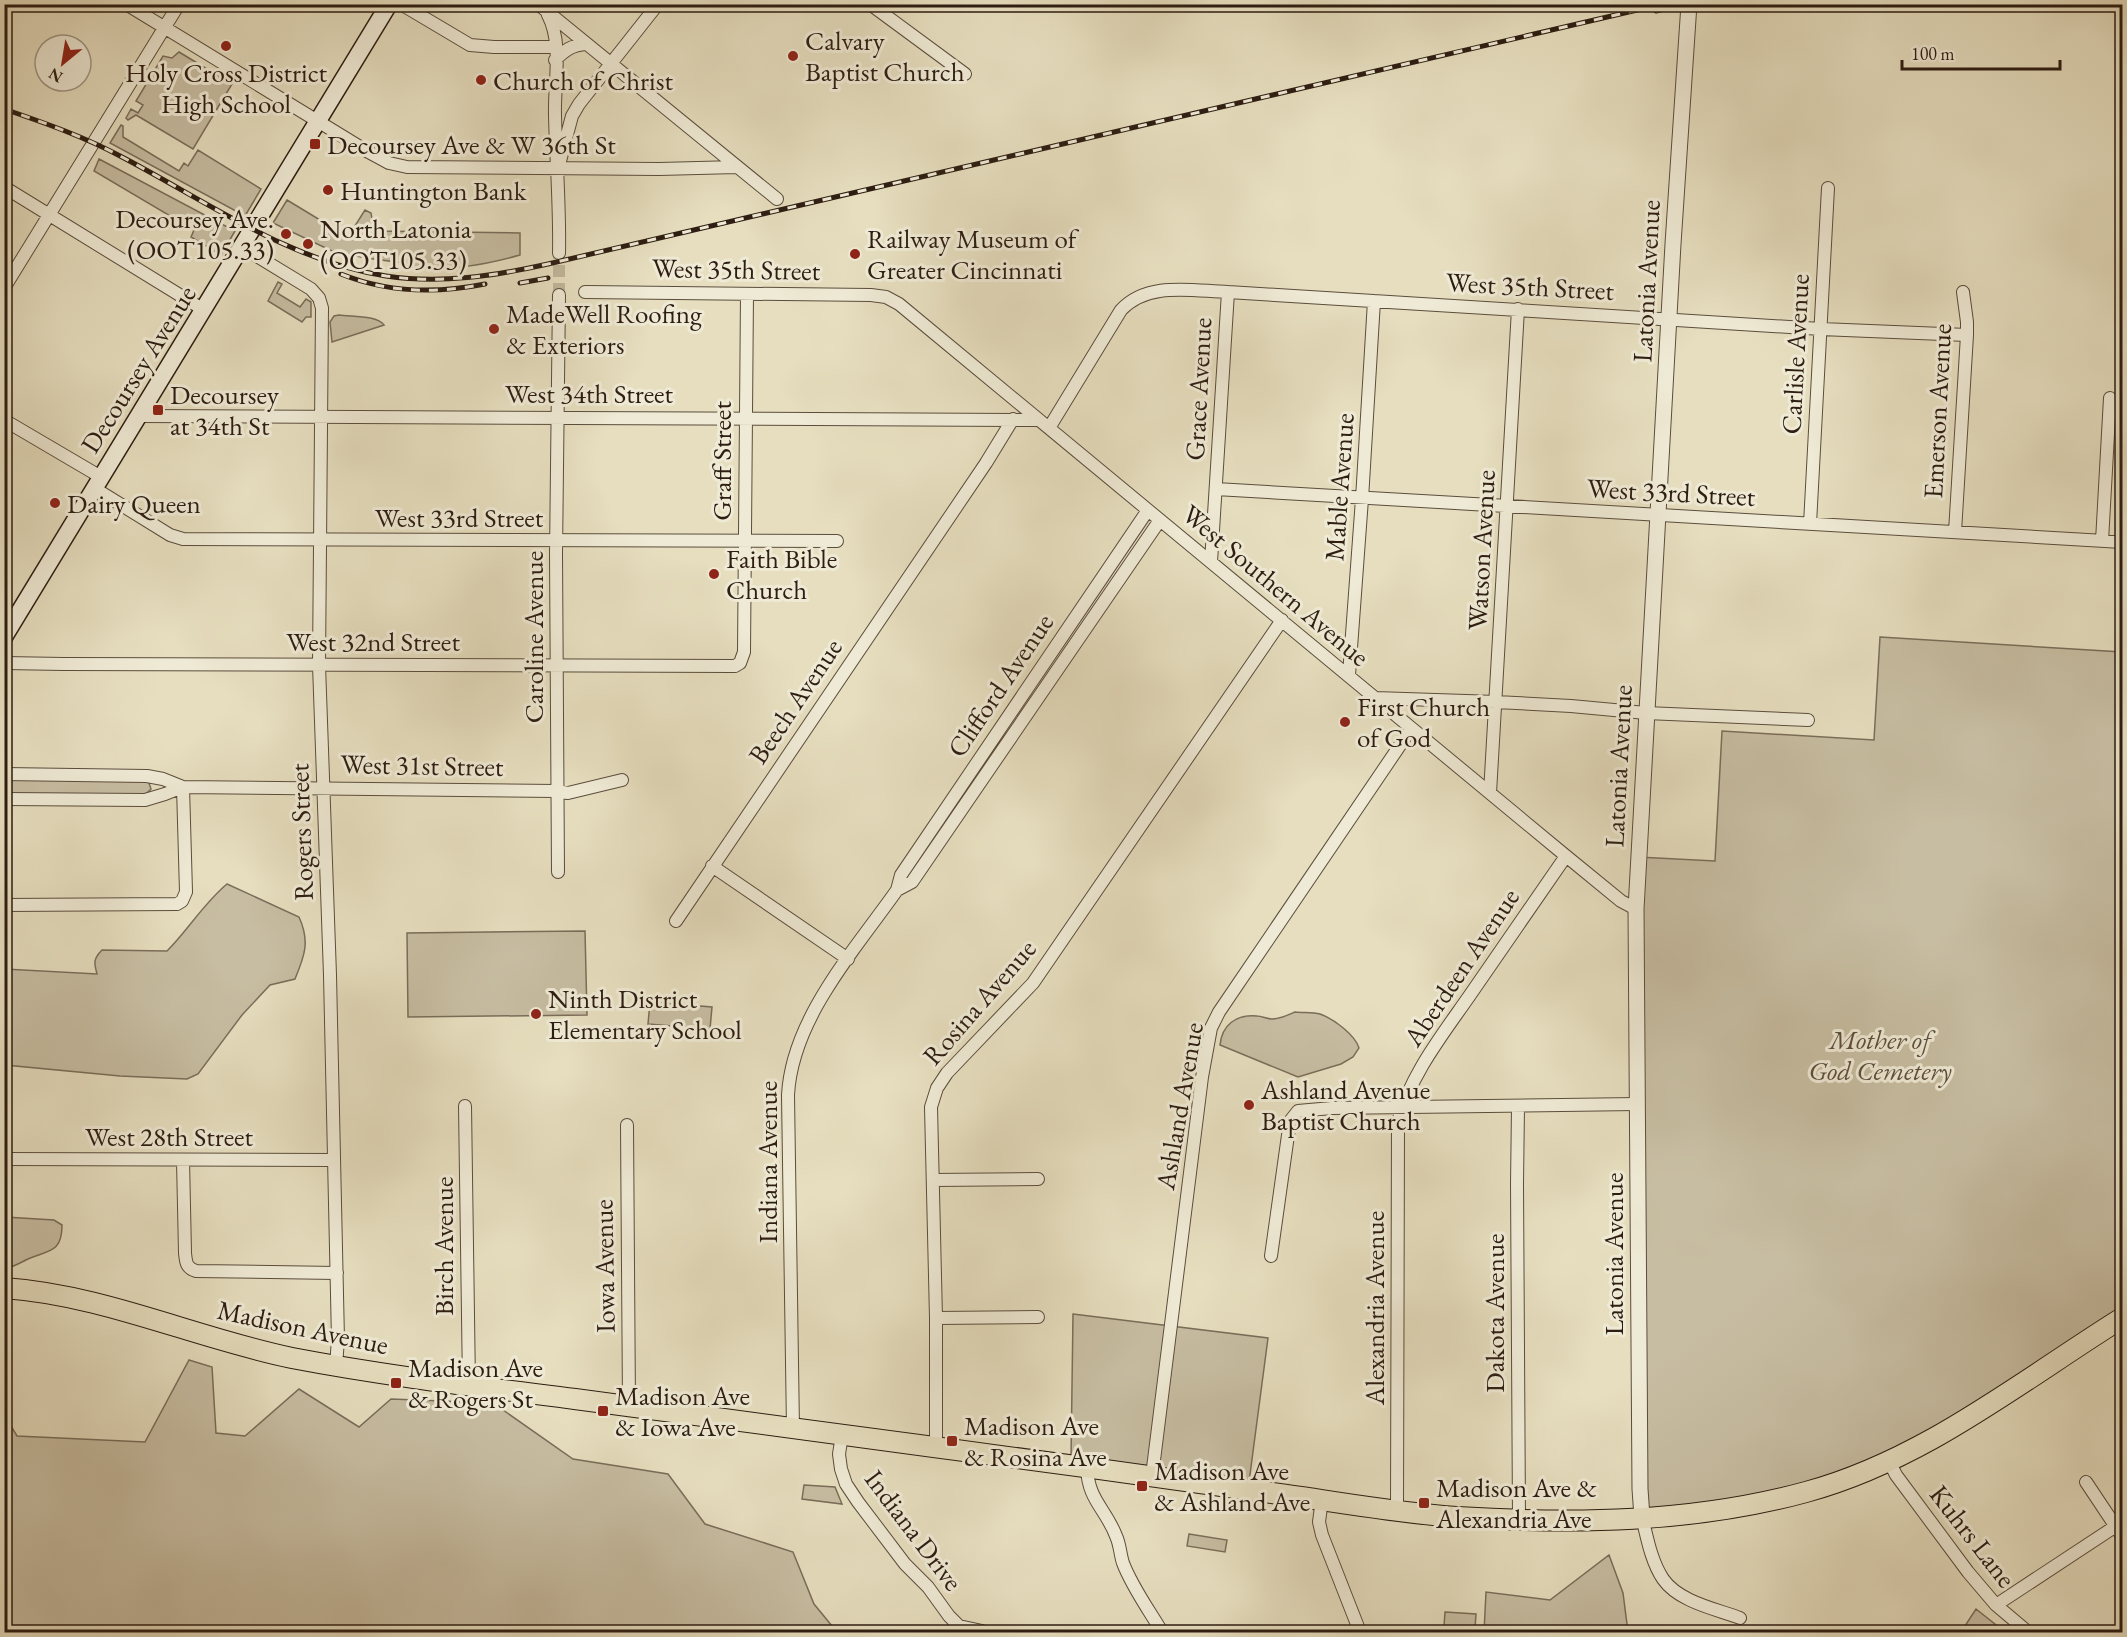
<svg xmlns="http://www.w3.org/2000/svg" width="2127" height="1637" viewBox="0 0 2127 1637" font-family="'EB Garamond',serif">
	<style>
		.green { fill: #c7bda2; stroke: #7a6d5a; stroke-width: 1.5 }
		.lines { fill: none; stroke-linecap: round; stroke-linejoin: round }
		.minor-tunnel { stroke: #c1b79c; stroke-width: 12; stroke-dasharray: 12 6; stroke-linecap: butt }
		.minor-casing { stroke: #5b4d3d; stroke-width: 14 }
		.tertiary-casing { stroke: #5b4d3d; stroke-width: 17 }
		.secondary-casing { stroke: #2d1d12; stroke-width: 19 }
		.primary-casing { stroke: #2d1d12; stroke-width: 22 }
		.minor { stroke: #efead5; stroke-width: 12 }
		.tertiary { stroke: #efead5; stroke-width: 15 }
		.secondary { stroke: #efead5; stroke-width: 16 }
		.primary { stroke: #e6debf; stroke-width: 20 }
		.rail-casing { stroke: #2d1d12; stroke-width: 5 }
		.rail { stroke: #efead5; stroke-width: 3; stroke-dasharray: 9; stroke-linecap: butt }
		.poi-dot { fill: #8f2418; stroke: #efead5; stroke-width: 2 }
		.labels { text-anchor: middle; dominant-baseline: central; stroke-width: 6; stroke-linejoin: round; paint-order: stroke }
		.poi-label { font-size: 27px; fill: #2d1d12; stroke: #efead5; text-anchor: start }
		.street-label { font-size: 27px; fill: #2d1d12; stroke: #efead5 }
		.park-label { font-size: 27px; font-style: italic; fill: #5b4d3d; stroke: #efead5 }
	</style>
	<rect width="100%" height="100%" fill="#e6debf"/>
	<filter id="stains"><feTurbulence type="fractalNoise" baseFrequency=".00333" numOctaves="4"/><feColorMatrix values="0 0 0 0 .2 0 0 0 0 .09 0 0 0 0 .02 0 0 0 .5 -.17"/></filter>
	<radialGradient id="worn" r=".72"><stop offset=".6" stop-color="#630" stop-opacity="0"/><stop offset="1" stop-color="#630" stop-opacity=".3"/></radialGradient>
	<path class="green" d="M179,52l53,32 -39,65 -57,-34 -8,5 -2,-2 5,-9 7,4 5,-8 -7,-4 27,-45 9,2z
		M121,125l2,1v11l56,34 5,-8 4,3 10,-16 63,39 -16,27 -135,-73z
		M99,159l136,72 -14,24 -30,-18 3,-7 -100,-59z
		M287,200l61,37 17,-27 6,3 3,18 146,2v22c-40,11 -68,15 -109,13v-4l-45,-6 -34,-7 -59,-28z
		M278,282l4,2 -5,9 23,14 6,-8 5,3v15h-5l-4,5 -34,-21z
		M339,315c12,2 38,0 45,10l-52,17 -2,-20 4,-6z
		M1880,637l242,15v666l-268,157 -212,42 -4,-660 77,4 7,-130 152,9z
		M5,779l141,1 3,3 2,6 -5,5h-141z
		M227,884l72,33c11,24 6,38 -4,62l-25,6 -28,30 -44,59 -11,5 -67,-3 -115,-11v-96l92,5c-3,-11 -4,-15 5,-24l65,1c21,-21 37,-48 60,-67z
		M585,931l2,84 -179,2 -1,-84z
		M650,1002l62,5 -2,22 -62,-5z
		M1295,1012c8,1 18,0 25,2 14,5 35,21 39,34l-6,9 -12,7 -43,13 -78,-32c2,-20 16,-31 37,-29 5,0 10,3 15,3 8,0 16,-4 23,-7z
		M5,1217l49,3 8,5c0,28 -13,25 -34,34 -8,4 -15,8 -23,10z
		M1073,1314l195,24 -19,144 -178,-23z
		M189,1360l23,7 4,66 29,3 54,-47 60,38 32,-28 102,4 80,56 95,15 37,50 88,28 21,52 23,28h-832v-216l12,20 128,6z
		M804,1485l31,2 7,17 -40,-5z
		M1189,1534l38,6 -2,12 -38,-6z
		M1609,1555l14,38 5,39h-144l2,-40 64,8z
		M1976,1609l29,23h-44z
		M1445,1612l31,2 -1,15 -31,-3z"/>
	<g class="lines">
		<path class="minor-tunnel" d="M559,295v-42"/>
		<defs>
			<path id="minor" d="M126,4l239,146 24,13 18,4 252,2 78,-2
				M401,4l69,41 24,2h62
				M538,4l239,195
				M870,4l95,70
				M548,15c15,28 6,68 7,100 1,46 5,91 4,138
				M555,60c10,-10 17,-15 31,-16
				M560,161l12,-45 7,-12 79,-100
				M4,187l200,123
				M242,247l69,42 8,9 3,10 -3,357 11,310 8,365 -2,25
				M4,288l175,-284
				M585,292l286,3 15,2 13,7 667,552 55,45 15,8
				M139,416l899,4
				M4,420l97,57
				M1049,428l72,-118c27,-29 71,-19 107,-18l593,37 146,6
				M94,488l76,47 13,4 654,2
				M1216,489l906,53
				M1810,524l18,-336
				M1955,532l12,-197v-13l-4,-30
				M2102,541l8,-143
				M1211,562l17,-270
				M4,663l60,1 671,2 5,-3 4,-11 3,-358
				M1349,675l13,-176 12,-198
				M1375,698l121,4 75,4 75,7 162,7
				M4,774l143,2 16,3 20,8 374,4 11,2 54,-13
				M1490,793l28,-484
				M4,799l141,1 20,-6 18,-7
				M712,866l136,93
				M558,872l-2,-318 3,-259
				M897,890l15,-8 248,-362
				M4,905l173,-1 5,-3 4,-9 -3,-105
				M676,921l310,-458 27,-44
				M465,1106l4,279
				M1518,1107l-1,77 2,334
				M627,1125l2,281
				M4,1159l330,1
				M183,1160l2,93c1,9 1,15 11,18l141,2
				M933,1180l105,-1
				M1271,1256l19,-135 8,-10 34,-3 305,-4
				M936,1318l102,-1
				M793,1429l-5,-334c4,-76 66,-144 109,-205l4,-15 247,-365
				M842,1435l-3,19 2,15 5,15 12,18 47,62 23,23 21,29 10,10 23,5
				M936,1447v-129l-5,-211 6,-19 10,-15 86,-90 249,-363
				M1889,1461l7,14 72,97 28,33 32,27
				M1087,1468c1,32 19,41 29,68 4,8 4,18 7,27 9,24 26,47 39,69
				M1152,1476l50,-399 9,-49 8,-16 192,-283
				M2086,1482l36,54
				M1322,1499l-3,23 3,13 38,97
				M1397,1509l1,-387c12,-47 45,-88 72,-127 32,-46 64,-93 96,-139
				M1642,1517c5,20 9,44 21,62 16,23 53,30 77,39
				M1996,1605l120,-79"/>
			<path id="tertiary" d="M1642,1517l-2,-28 -4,-580 37,-665 16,-240"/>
			<path id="secondary" d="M4,637l385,-633"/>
			<path id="primary" d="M4,1288c100,7 191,50 288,70 94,18 189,29 283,41 120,16 240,32 359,48 113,15 225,30 338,46 61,8 123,20 185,24 117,7 236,6 349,-25 118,-32 215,-111 316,-174"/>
		</defs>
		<use href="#minor" class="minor-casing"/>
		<use href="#tertiary" class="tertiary-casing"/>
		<use href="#secondary" class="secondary-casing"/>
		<use href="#primary" class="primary-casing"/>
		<use href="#minor" class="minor"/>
		<use href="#tertiary" class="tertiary"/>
		<use href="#secondary" class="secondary"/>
		<use href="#primary" class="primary"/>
		<defs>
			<path id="rail" d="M1656,11l30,-7
				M4,109c41,14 81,28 118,48 86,45 167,104 264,119 55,8 108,0 162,-12l1115,-260
				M341,274c47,19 94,20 144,10
				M520,283l28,-5"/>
		</defs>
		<use href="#rail" class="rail-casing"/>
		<use href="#rail" class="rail"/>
	</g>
	<g class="poi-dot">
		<circle cx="226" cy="46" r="6"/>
		<circle cx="793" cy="56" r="6"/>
		<circle cx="481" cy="80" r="6"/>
		<rect x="309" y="138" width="12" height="12" rx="3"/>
		<circle cx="328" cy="190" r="6"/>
		<circle cx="286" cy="234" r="6"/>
		<circle cx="308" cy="244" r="6"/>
		<circle cx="855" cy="254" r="6"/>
		<circle cx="494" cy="329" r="6"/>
		<rect x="152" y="404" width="12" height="12" rx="3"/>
		<circle cx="55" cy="503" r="6"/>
		<circle cx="714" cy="574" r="6"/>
		<circle cx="1345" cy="722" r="6"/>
		<circle cx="536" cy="1014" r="6"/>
		<circle cx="1249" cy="1105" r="6"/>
		<rect x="390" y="1377" width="12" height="12" rx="3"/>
		<rect x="597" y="1405" width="12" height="12" rx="3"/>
		<rect x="946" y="1435" width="12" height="12" rx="3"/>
		<rect x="1136" y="1480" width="12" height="12" rx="3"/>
		<rect x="1418" y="1497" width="12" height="12" rx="3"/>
	</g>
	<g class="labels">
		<g class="poi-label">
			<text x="805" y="40">Calvary<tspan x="805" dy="31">Baptist Church</tspan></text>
			<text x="226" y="72" text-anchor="middle">Holy Cross District<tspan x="226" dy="31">High School</tspan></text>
			<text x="493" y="80">Church of Christ</text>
			<text x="327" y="144">Decoursey Ave &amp; W 36th St</text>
			<text x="340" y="190">Huntington Bank</text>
			<text x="274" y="218" text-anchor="end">Decoursey Ave.<tspan x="274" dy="31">(OOT105.33)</tspan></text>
			<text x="320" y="228">North Latonia<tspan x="320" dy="31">(OOT105.33)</tspan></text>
			<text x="867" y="238">Railway Museum of<tspan x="867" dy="31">Greater Cincinnati</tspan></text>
			<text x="506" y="313">MadeWell Roofing<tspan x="506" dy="31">&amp; Exteriors</tspan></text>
			<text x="170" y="394">Decoursey<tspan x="170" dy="31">at 34th St</tspan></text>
			<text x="67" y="503">Dairy Queen</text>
			<text x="726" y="558">Faith Bible<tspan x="726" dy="31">Church</tspan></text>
			<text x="1357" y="706">First Church<tspan x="1357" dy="31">of God</tspan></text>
			<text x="548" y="998">Ninth District<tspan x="548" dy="31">Elementary School</tspan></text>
			<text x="1261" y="1089">Ashland Avenue<tspan x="1261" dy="31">Baptist Church</tspan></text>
			<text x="408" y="1367">Madison Ave<tspan x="408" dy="31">&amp; Rogers St</tspan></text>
			<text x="615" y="1395">Madison Ave<tspan x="615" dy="31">&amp; Iowa Ave</tspan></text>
			<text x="964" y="1425">Madison Ave<tspan x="964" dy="31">&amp; Rosina Ave</tspan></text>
			<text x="1154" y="1470">Madison Ave<tspan x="1154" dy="31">&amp; Ashland Ave</tspan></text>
			<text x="1436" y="1487">Madison Ave &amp;<tspan x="1436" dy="31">Alexandria Ave</tspan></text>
		</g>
		<g class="street-label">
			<text transform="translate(736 269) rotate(1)">West 35th Street</text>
			<text transform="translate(1646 281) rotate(-87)">Latonia Avenue</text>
			<text transform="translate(1530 286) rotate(3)">West 35th Street</text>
			<text transform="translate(1795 354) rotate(-87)">Carlisle Avenue</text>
			<text transform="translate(138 369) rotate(-58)">Decoursey Avenue</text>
			<text transform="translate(1198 389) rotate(-87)">Grace Avenue</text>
			<text x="589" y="393">West 34th Street</text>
			<text transform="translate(1937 411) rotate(-87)">Emerson Avenue</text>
			<text transform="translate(721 461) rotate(-90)">Graff Street</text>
			<text transform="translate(1339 487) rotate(-86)">Mable Avenue</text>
			<text transform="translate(1671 492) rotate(3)">West 33rd Street</text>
			<text x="459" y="517">West 33rd Street</text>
			<text transform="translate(1481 550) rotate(-87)">Watson Avenue</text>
			<text transform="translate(1276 585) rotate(40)">West Southern Avenue</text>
			<text transform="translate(533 637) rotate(-90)">Caroline Avenue</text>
			<text x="373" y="641">West 32nd Street</text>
			<text transform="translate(1000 685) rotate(-56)">Clifford Avenue</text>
			<text transform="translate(795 701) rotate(-56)">Beech Avenue</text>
			<text transform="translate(422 765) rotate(1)">West 31st Street</text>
			<text transform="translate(1618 766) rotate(-87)">Latonia Avenue</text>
			<text transform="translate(301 832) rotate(-92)">Rogers Street</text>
			<text transform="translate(1461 967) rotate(-56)">Aberdeen Avenue</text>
			<text transform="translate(979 1002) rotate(-49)">Rosina Avenue</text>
			<text transform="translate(1179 1106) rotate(-80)">Ashland Avenue</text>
			<text x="169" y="1136">West 28th Street</text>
			<text transform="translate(767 1162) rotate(-90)">Indiana Avenue</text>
			<text transform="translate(443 1246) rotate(-90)">Birch Avenue</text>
			<text transform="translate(1613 1254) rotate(-90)">Latonia Avenue</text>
			<text transform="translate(604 1266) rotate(-91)">Iowa Avenue</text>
			<text transform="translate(1374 1308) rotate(-90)">Alexandria Avenue</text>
			<text transform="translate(1494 1313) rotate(-90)">Dakota Avenue</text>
			<text transform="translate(303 1327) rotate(12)">Madison Avenue</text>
			<text transform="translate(914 1530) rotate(53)">Indiana Drive</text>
			<text transform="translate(1973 1536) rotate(52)">Kuhrs Lane</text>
		</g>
		<g class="park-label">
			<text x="1880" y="1039">Mother of<tspan x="1880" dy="31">God Cemetery</tspan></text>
		</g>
	</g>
	<rect width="2127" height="1637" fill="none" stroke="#e6debf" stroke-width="24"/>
	<rect x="6" y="6" width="2115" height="1625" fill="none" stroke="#2d1d12" stroke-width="3"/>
	<rect x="12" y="12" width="2103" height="1613" fill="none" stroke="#2d1d12" stroke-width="1.5"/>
	<g transform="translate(63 63) rotate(210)"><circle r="28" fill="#efead5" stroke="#a19887" stroke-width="1.5"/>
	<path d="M0-4.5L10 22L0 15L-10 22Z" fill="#8f2418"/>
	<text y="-9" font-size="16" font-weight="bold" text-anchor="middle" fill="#2d1d12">N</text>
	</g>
	<path d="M1902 60v9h158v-9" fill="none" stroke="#2d1d12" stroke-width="3"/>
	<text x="1911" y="60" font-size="18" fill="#2d1d12" stroke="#efead5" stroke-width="4.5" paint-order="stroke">100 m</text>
	<rect width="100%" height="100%" filter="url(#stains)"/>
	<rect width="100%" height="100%" fill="url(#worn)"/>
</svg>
